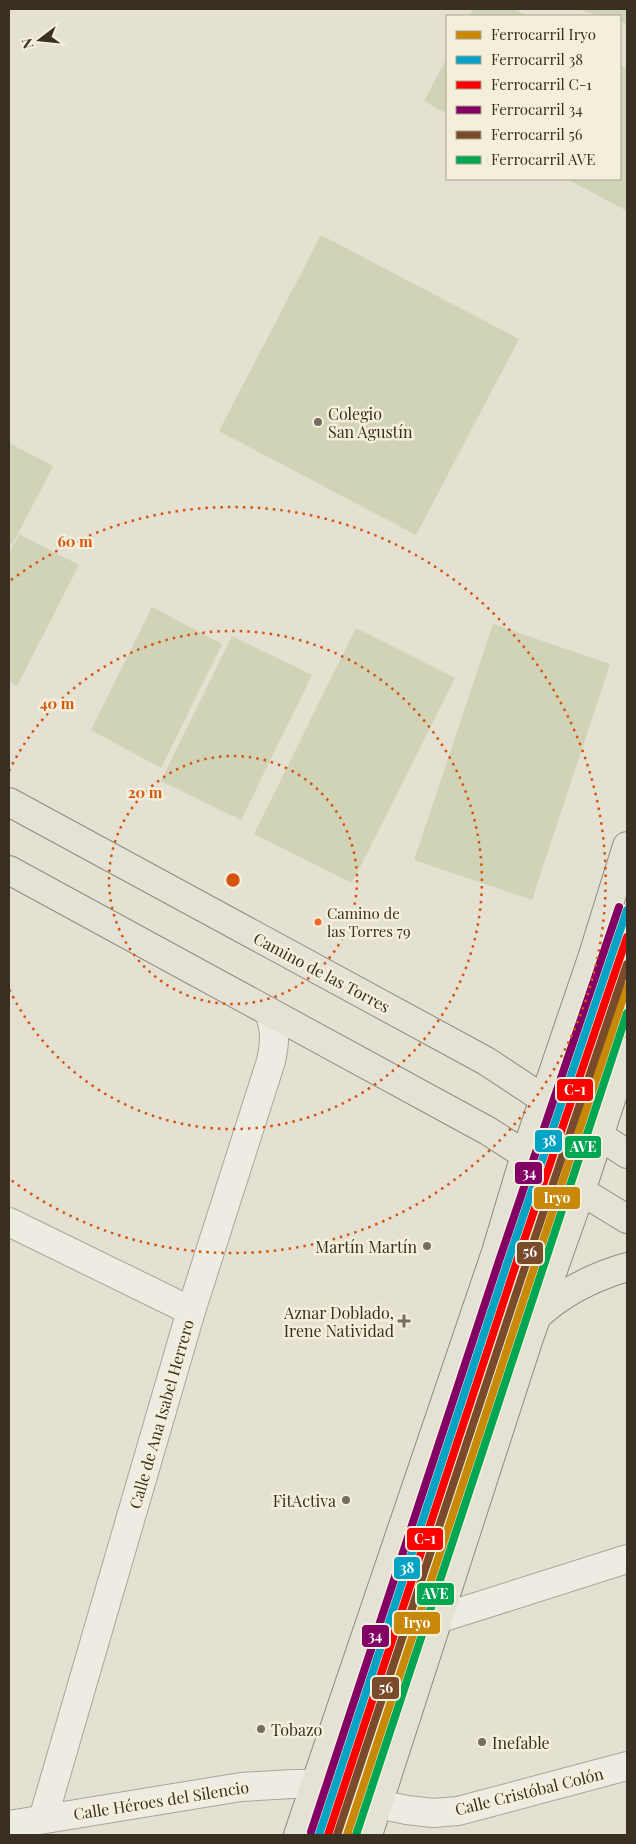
<svg xmlns="http://www.w3.org/2000/svg" width="636" height="1844" viewBox="0 0 636 1844" font-family="'Playfair Display',serif">
	<style>
		.green { fill: #d0d3b6 }
		.lines { fill: none; stroke-linecap: round; stroke-linejoin: round }
		.minor-casing { stroke: #aaa59a; stroke-width: 30 }
		.major-casing { stroke: #908b81; stroke-width: 30 }
		.minor { stroke: #edebe2; stroke-width: 28 }
		.major { stroke: #e4e1d5; stroke-width: 28 }
		.rail-1-casing { stroke: #f4efda; stroke-width: 11 }
		.rail-2-casing { stroke: #f4efda; stroke-width: 11 }
		.rail-3-casing { stroke: #f4efda; stroke-width: 11 }
		.rail-4-casing { stroke: #f4efda; stroke-width: 11 }
		.rail-5-casing { stroke: #f4efda; stroke-width: 11 }
		.rail-6-casing { stroke: #f4efda; stroke-width: 11 }
		.rail-1 { stroke: #c88808; stroke-width: 8 }
		.rail-2 { stroke: #03a3c5; stroke-width: 8 }
		.rail-3 { stroke: #f00; stroke-width: 8 }
		.rail-4 { stroke: #830065; stroke-width: 8 }
		.rail-5 { stroke: #7a4b2a; stroke-width: 8 }
		.rail-6 { stroke: #00a651; stroke-width: 8 }
		.ring { fill: none; stroke: #d6550e; stroke-width: 2.5; stroke-dasharray: 2.5 5 }
		.poi-dot { fill: #756d60; stroke: #f4efda; stroke-width: 2 }
		.bus-dot { fill: #f26522; stroke: #f4efda; stroke-width: 2 }
		.labels { text-anchor: middle; dominant-baseline: central; stroke-width: 5; stroke-linejoin: round; paint-order: stroke }
		.bus-label { font-size: 15px; fill: #392f22; stroke: #f4efda; text-anchor: start }
		.poi-label { font-size: 16px; fill: #392f22; stroke: #f4efda; text-anchor: start }
		.street-label { font-size: 16px; fill: #392f22; stroke: #f4efda }
		.centre { fill: #d6550e; stroke: #f4efda; stroke-width: 2.5 }
		.ring-label { font-size: 15px; text-anchor: middle; font-weight: bold; fill: #d6550e; stroke: #f4efda; stroke-width: 5; stroke-linejoin: round; paint-order: stroke }
		.line-badge { stroke: #f4efda; stroke-width: 2 }
		.badge-label { font-size: 14px; text-anchor: middle; font-weight: bold; fill: #fff }
	</style>
	<rect width="100%" height="100%" fill="#e4e0d2"/>
	<path class="green" d="M473,9h41l14,7h-59z
		M576,9h51v15l-7,-3v-5h-18z
		M447,58v56l-23,-13z
		M620,65l7,4v142l-60,-32h53z
		M321,235l198,104 -103,196 -197,-104z
		M9,443l44,23 -41,79 -3,-2z
		M19,534l60,31 -62,121 -8,-5v-127z
		M152,607l70,37 -61,124 -70,-38z
		M493,624l117,40 -78,236 -118,-40z
		M356,628l99,50 -103,205 -98,-49z
		M232,636l80,39 -71,145 -80,-39z"/>
	<g class="lines">
		<defs>
			<path id="minor" d="M9,1222l182,89
				M438,1619l189,-60
				M43,1819l148,-508 80,-250c4,-18 5,-32 -3,-50
				M9,1825l232,-38 51,-3h22l64,20 29,6 26,3 25,-2 169,-45"/>
			<path id="major" d="M9,802l477,259 141,93
				M9,870l479,261 93,60 46,28
				M536,1317c26,-25 57,-40 91,-50
				M298,1835l198,-583 29,-97 67,-197 35,-112
				M368,1835l161,-497 52,-147 46,-140"/>
		</defs>
		<use href="#minor" class="minor-casing"/>
		<use href="#major" class="major-casing"/>
		<use href="#minor" class="minor"/>
		<use href="#major" class="major"/>
		<defs>
			<path id="rail-1" d="M347,1835l280,-849"/>
			<path id="rail-2" d="M319,1835l188,-571 120,-354"/>
			<path id="rail-3" d="M328,1835l187,-568 112,-330"/>
			<path id="rail-4" d="M311,1832l188,-571 120,-354"/>
			<path id="rail-5" d="M337,1835l187,-565 103,-306"/>
			<path id="rail-6" d="M356,1835l271,-822"/>
		</defs>
		<use href="#rail-1" class="rail-1-casing"/>
		<use href="#rail-2" class="rail-2-casing"/>
		<use href="#rail-3" class="rail-3-casing"/>
		<use href="#rail-4" class="rail-4-casing"/>
		<use href="#rail-5" class="rail-5-casing"/>
		<use href="#rail-6" class="rail-6-casing"/>
		<use href="#rail-1" class="rail-1"/>
		<use href="#rail-2" class="rail-2"/>
		<use href="#rail-3" class="rail-3"/>
		<use href="#rail-4" class="rail-4"/>
		<use href="#rail-5" class="rail-5"/>
		<use href="#rail-6" class="rail-6"/>
	</g>
	<g class="ring">
		<circle cx="233" cy="880" r="124"/>
		<path d="M9 771A249 249 0 1 1 9 989"/>
		<path d="M11 580A373 373 0 1 1 11 1180"/>
	</g>
	<g class="poi-dot">
		<circle cx="318" cy="422" r="5"/>
		<circle cx="427" cy="1246" r="5"/>
		<path d="M401.5 1313.5h5v5h5v5h-5v5h-5v-5h-5v-5h5z"/>
		<circle cx="346" cy="1500" r="5"/>
		<circle cx="261" cy="1729" r="5"/>
		<circle cx="482" cy="1742" r="5"/>
	</g>
	<circle class="bus-dot" cx="318" cy="922" r="4.5"/>
	<g class="labels">
		<g class="bus-label">
			<text x="327" y="913">Camino de<tspan x="327" dy="18">las Torres 79</tspan></text>
		</g>
		<g class="poi-label">
			<text x="328" y="413">Colegio<tspan x="328" dy="18">San Agustín</tspan></text>
			<text x="417" y="1246" text-anchor="end">Martín Martín</text>
			<text x="394" y="1312" text-anchor="end">Aznar Doblado,<tspan x="394" dy="18">Irene Natividad</tspan></text>
			<text x="336" y="1500" text-anchor="end">FitActiva</text>
			<text x="271" y="1729">Tobazo</text>
			<text x="492" y="1742">Inefable</text>
		</g>
		<g class="street-label">
			<text transform="translate(322 972) rotate(28)">Camino de las Torres</text>
			<text transform="translate(161 1414) rotate(-74)">Calle de Ana Isabel Herrero</text>
			<text transform="translate(529 1791) rotate(-14)">Calle Cristóbal Colón</text>
			<text transform="translate(161 1800) rotate(-9)">Calle Héroes del Silencio</text>
		</g>
	</g>
	<circle cx="233" cy="880" r="8" class="centre"/>
	<g class="ring-label">
		<text x="75" y="547">60 m</text>
		<text x="57" y="709">40 m</text>
		<text x="145" y="798">20 m</text>
	</g>
	<g class="line-badge">
		<rect x="556" y="1078" width="38" height="24" rx="5" fill="#f00"/>
		<rect x="534" y="1129" width="29" height="24" rx="5" fill="#03a3c5"/>
		<rect x="564" y="1135" width="38" height="24" rx="5" fill="#00a651"/>
		<rect x="514" y="1161" width="29" height="24" rx="5" fill="#830065"/>
		<rect x="533" y="1186" width="48" height="24" rx="5" fill="#c88808"/>
		<rect x="516" y="1241" width="28" height="24" rx="5" fill="#7a4b2a"/>
		<rect x="406" y="1527" width="38" height="24" rx="5" fill="#f00"/>
		<rect x="393" y="1556" width="28" height="24" rx="5" fill="#03a3c5"/>
		<rect x="416" y="1582" width="39" height="24" rx="5" fill="#00a651"/>
		<rect x="393" y="1611" width="48" height="24" rx="5" fill="#c88808"/>
		<rect x="361" y="1624" width="29" height="24" rx="5" fill="#830065"/>
		<rect x="371" y="1676" width="29" height="24" rx="5" fill="#7a4b2a"/>
	</g>
	<g class="badge-label">
		<text x="575" y="1095">C-1</text>
		<text x="549" y="1146">38</text>
		<text x="583" y="1152">AVE</text>
		<text x="529" y="1178">34</text>
		<text x="557" y="1203">Iryo</text>
		<text x="530" y="1257">56</text>
		<text x="425" y="1544">C-1</text>
		<text x="407" y="1573">38</text>
		<text x="435" y="1599">AVE</text>
		<text x="417" y="1628">Iryo</text>
		<text x="375" y="1641">34</text>
		<text x="386" y="1693">56</text>
	</g>
	<rect width="636" height="1844" fill="none" stroke="#392f22" stroke-width="20"/>
	<rect x="446" y="15" width="175" height="165" fill="#f4efda" stroke="#a9a290"/>
	<rect x="456" y="31" width="25" height="8" fill="#c88808" stroke="#a9a290"/>
	<text x="491" y="40" font-size="15" fill="#392f22">Ferrocarril Iryo</text>
	<rect x="456" y="56" width="25" height="8" fill="#03a3c5" stroke="#a9a290"/>
	<text x="491" y="65" font-size="15" fill="#392f22">Ferrocarril 38</text>
	<rect x="456" y="81" width="25" height="8" fill="#ff0000" stroke="#a9a290"/>
	<text x="491" y="90" font-size="15" fill="#392f22">Ferrocarril C-1</text>
	<rect x="456" y="106" width="25" height="8" fill="#830065" stroke="#a9a290"/>
	<text x="491" y="115" font-size="15" fill="#392f22">Ferrocarril 34</text>
	<rect x="456" y="131" width="25" height="8" fill="#7a4b2a" stroke="#a9a290"/>
	<text x="491" y="140" font-size="15" fill="#392f22">Ferrocarril 56</text>
	<rect x="456" y="156" width="25" height="8" fill="#00a651" stroke="#a9a290"/>
	<text x="491" y="165" font-size="15" fill="#392f22">Ferrocarril AVE</text>
	<g transform="translate(40 40) rotate(254)" stroke="#f4efda" stroke-width="4" paint-order="stroke">
	<path d="M0-4L9 19L0 12L-9 19Z" fill="#392f22"/>
	<text y="-8" font-size="14" font-weight="bold" text-anchor="middle" fill="#392f22">N</text>
	</g>
</svg>
